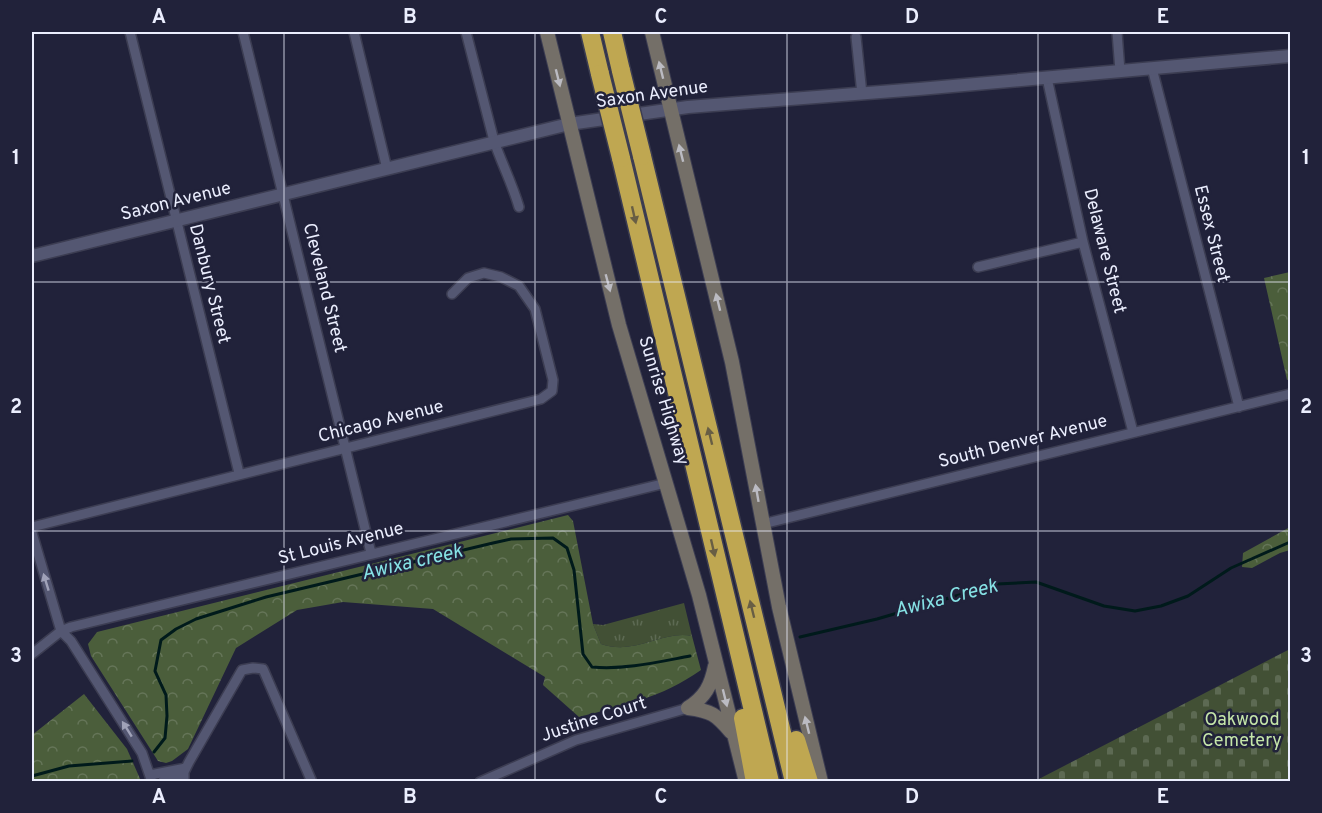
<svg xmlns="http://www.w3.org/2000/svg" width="1322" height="813" viewBox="0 0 1322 813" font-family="Overpass,sans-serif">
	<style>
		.grass { fill: url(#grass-tufts) }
		.forest { fill: url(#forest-crowns) }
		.cemetery { fill: url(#cemetery-stones) }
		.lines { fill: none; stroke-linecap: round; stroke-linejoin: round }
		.stream { stroke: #001a1b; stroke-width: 3 }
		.minor-casing { stroke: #3c3d52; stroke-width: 12 }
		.tertiary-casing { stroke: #3c3d52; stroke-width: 15 }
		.secondary-casing { stroke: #3c3d52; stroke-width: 16 }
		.motorway-casing { stroke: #3c3d52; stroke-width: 21 }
		.minor { stroke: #545772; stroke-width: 9 }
		.tertiary { stroke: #545772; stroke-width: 12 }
		.secondary { stroke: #746f68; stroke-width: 14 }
		.motorway { stroke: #bfa751; stroke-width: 18 }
		.motorway-bridge-casing { stroke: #3c3d52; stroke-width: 21; stroke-linecap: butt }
		.motorway-bridge { stroke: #bfa751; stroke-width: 18 }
		.oneway { fill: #bbbbc2 }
		.oneway2 { fill: #685e44 }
		.oneway3 { fill: #a0a2b8 }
		.grid { fill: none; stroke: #ebeefe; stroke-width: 1.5; stroke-opacity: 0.55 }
		.labels { text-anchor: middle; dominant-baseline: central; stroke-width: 5; stroke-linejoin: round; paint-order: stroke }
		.street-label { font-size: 18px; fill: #ebeefe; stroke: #21223a }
		.park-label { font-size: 18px; fill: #c5e6a9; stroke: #21223a }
		.water-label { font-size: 20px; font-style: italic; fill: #86e2e5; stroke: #21223a }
		.neatline { fill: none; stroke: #ebeefe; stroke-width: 2 }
		.grid-label { font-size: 20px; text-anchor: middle; font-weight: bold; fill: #ebeefe }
	</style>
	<defs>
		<pattern id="grass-tufts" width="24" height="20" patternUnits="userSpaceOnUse" patternTransform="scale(1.5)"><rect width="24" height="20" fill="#425035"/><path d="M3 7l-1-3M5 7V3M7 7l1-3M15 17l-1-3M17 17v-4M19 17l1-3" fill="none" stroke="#5d6a53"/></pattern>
		<pattern id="forest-crowns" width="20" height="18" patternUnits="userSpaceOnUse" patternTransform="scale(1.5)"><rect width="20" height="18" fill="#4b5e3b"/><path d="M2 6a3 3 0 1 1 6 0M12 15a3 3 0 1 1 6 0" fill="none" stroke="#657558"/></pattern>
		<pattern id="cemetery-stones" width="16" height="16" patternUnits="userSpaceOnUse" patternTransform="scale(1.5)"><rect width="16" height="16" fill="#425035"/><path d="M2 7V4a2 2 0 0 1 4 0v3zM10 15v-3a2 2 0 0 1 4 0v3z" fill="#5d6a53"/></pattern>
	</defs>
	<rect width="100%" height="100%" fill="#21223a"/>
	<path class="grass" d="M684,603l8,33c-30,-6 -56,20 -91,8l-8,-20 10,1z"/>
	<path class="forest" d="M1290,272v107l-3,1 -23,-102z
		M568,515l5,6 20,103 8,20c35,12 61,-14 91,-8l9,34c-40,28 -76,35 -122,47l-36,-32 2,-8 -112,-68 -90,-7 -46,8 -61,38 -48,101 -16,12 -6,2 -8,-2 -67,-105 -3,-12 9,-12z
		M1290,527v23l-10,3 -28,15 -10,-1 1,-14z
		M84,694l43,55 14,32h-109v-46z"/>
	<path class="cemetery" d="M1290,649v132h-255z"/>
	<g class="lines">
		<path class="stream" d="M800,637l77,-18 120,-35 39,-2 68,24 31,5 26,-5 27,-10 43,-28 59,-26
			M154,752l11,-14 2,-22 -1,-21 -11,-24 6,-31 15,-11 20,-10 70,-22 227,-54 18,-4 42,-1 14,10 7,22 9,84 9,13c33,3 66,-5 98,-11
			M32,776l37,-10 63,-5"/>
		<defs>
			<path id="minor" d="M130,32l109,441
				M243,32l128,521
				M354,32l33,137
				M466,32l28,109c8,23 18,42 25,66
				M1117,32l3,39
				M856,37l6,57
				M1152,68l87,339
				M1047,78l36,164 50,190
				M978,267l105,-25
				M763,524l527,-130
				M32,527l509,-128 11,-8 1,-11 -18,-71 -16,-23 -18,-9 -17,-4 -16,5 -16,16
				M32,533l29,98 10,10 71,112 10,29
				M32,654l29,-23 10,-4 595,-144
				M150,775l36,-7
				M162,782l22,-5
				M184,782v-10l5,-10 53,-92 11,-2 10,1 49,113
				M480,782l96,-42 112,-32"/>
			<path id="tertiary" d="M32,256l537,-132 119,-17 231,-18 371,-33"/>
			<path id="secondary" d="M547,32l72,293 80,270 47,187
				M652,32l80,330 47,245 42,175
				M688,708c23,3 28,6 43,24
				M688,708c17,-11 23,-22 27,-42"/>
			<path id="motorway" d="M590,32l10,42
				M612,32l9,39
				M642,156l152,626
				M621,158l149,624
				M743,718l12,64
				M796,740l13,42"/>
		</defs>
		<use href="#minor" class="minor-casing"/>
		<use href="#tertiary" class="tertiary-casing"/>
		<use href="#secondary" class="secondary-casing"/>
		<use href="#motorway" class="motorway-casing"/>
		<use href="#minor" class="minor"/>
		<use href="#tertiary" class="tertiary"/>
		<use href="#secondary" class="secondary"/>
		<use href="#motorway" class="motorway"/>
		<defs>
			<path id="motorway-bridge" d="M621,71l21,85
				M600,74l21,84"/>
		</defs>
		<use href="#motorway-bridge" class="motorway-bridge-casing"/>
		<use href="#motorway-bridge" class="motorway-bridge"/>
	</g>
	<defs><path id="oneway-solid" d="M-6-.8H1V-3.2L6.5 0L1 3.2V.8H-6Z" transform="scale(1.5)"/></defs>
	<g class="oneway">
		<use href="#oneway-solid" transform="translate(661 70) rotate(-104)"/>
		<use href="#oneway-solid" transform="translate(558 78) rotate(76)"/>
		<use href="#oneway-solid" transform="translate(681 153) rotate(-104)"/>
		<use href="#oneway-solid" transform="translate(608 283) rotate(75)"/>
		<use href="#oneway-solid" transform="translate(718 302) rotate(-104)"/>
		<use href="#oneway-solid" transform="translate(757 493) rotate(-100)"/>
		<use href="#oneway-solid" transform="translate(725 698) rotate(76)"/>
		<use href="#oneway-solid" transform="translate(807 725) rotate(-104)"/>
	</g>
	<g class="oneway2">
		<use href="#oneway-solid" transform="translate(634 215) rotate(77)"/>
		<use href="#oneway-solid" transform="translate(710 436) rotate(-104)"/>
		<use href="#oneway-solid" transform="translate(713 548) rotate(77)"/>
		<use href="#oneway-solid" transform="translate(752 609) rotate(-104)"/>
	</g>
	<g class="oneway3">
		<use href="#oneway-solid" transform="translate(46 582) rotate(-107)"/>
		<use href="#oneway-solid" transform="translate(127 729) rotate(-122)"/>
	</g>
	<path class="grid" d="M284,32v750M535,32v750M787,32v750M1038,32v750M32,282h1258M32,531h1258"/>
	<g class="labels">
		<g class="street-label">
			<text transform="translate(652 95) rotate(-8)">Saxon Avenue</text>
			<text transform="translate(176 202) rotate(-14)">Saxon Avenue</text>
			<text transform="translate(1211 234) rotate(76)">Essex Street</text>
			<text transform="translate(1104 251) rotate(76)">Delaware Street</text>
			<text transform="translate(209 284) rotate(76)">Danbury Street</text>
			<text transform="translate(324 288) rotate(76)">Cleveland Street</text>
			<text transform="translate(663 401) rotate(73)">Sunrise Highway</text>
			<text transform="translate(381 422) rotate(-14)">Chicago Avenue</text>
			<text transform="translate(1023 442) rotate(-14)">South Denver Avenue</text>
			<text transform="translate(341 544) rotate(-14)">St Louis Avenue</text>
			<text transform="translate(594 720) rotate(-18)">Justine Court</text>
		</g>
		<g class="park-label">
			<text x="1242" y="720">Oakwood<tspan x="1242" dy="21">Cemetery</tspan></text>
		</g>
		<g class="water-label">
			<text transform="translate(412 563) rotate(-13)">Awixa creek</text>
			<text transform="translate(946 599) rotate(-14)">Awixa Creek</text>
		</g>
	</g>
	<rect width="1322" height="813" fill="none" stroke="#21223a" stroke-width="66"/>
	<rect x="33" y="33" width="1256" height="747" class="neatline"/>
	<g class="grid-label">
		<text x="159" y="23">A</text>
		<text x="410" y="23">B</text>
		<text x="661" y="23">C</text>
		<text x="912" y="23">D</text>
		<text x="1163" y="23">E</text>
		<text x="16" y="164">1</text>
		<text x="1306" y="164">1</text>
		<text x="16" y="413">2</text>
		<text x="1306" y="413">2</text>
		<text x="16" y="662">3</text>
		<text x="1306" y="662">3</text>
		<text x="159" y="803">A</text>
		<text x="410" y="803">B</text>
		<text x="661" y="803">C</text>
		<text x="912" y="803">D</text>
		<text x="1163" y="803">E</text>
	</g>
</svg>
